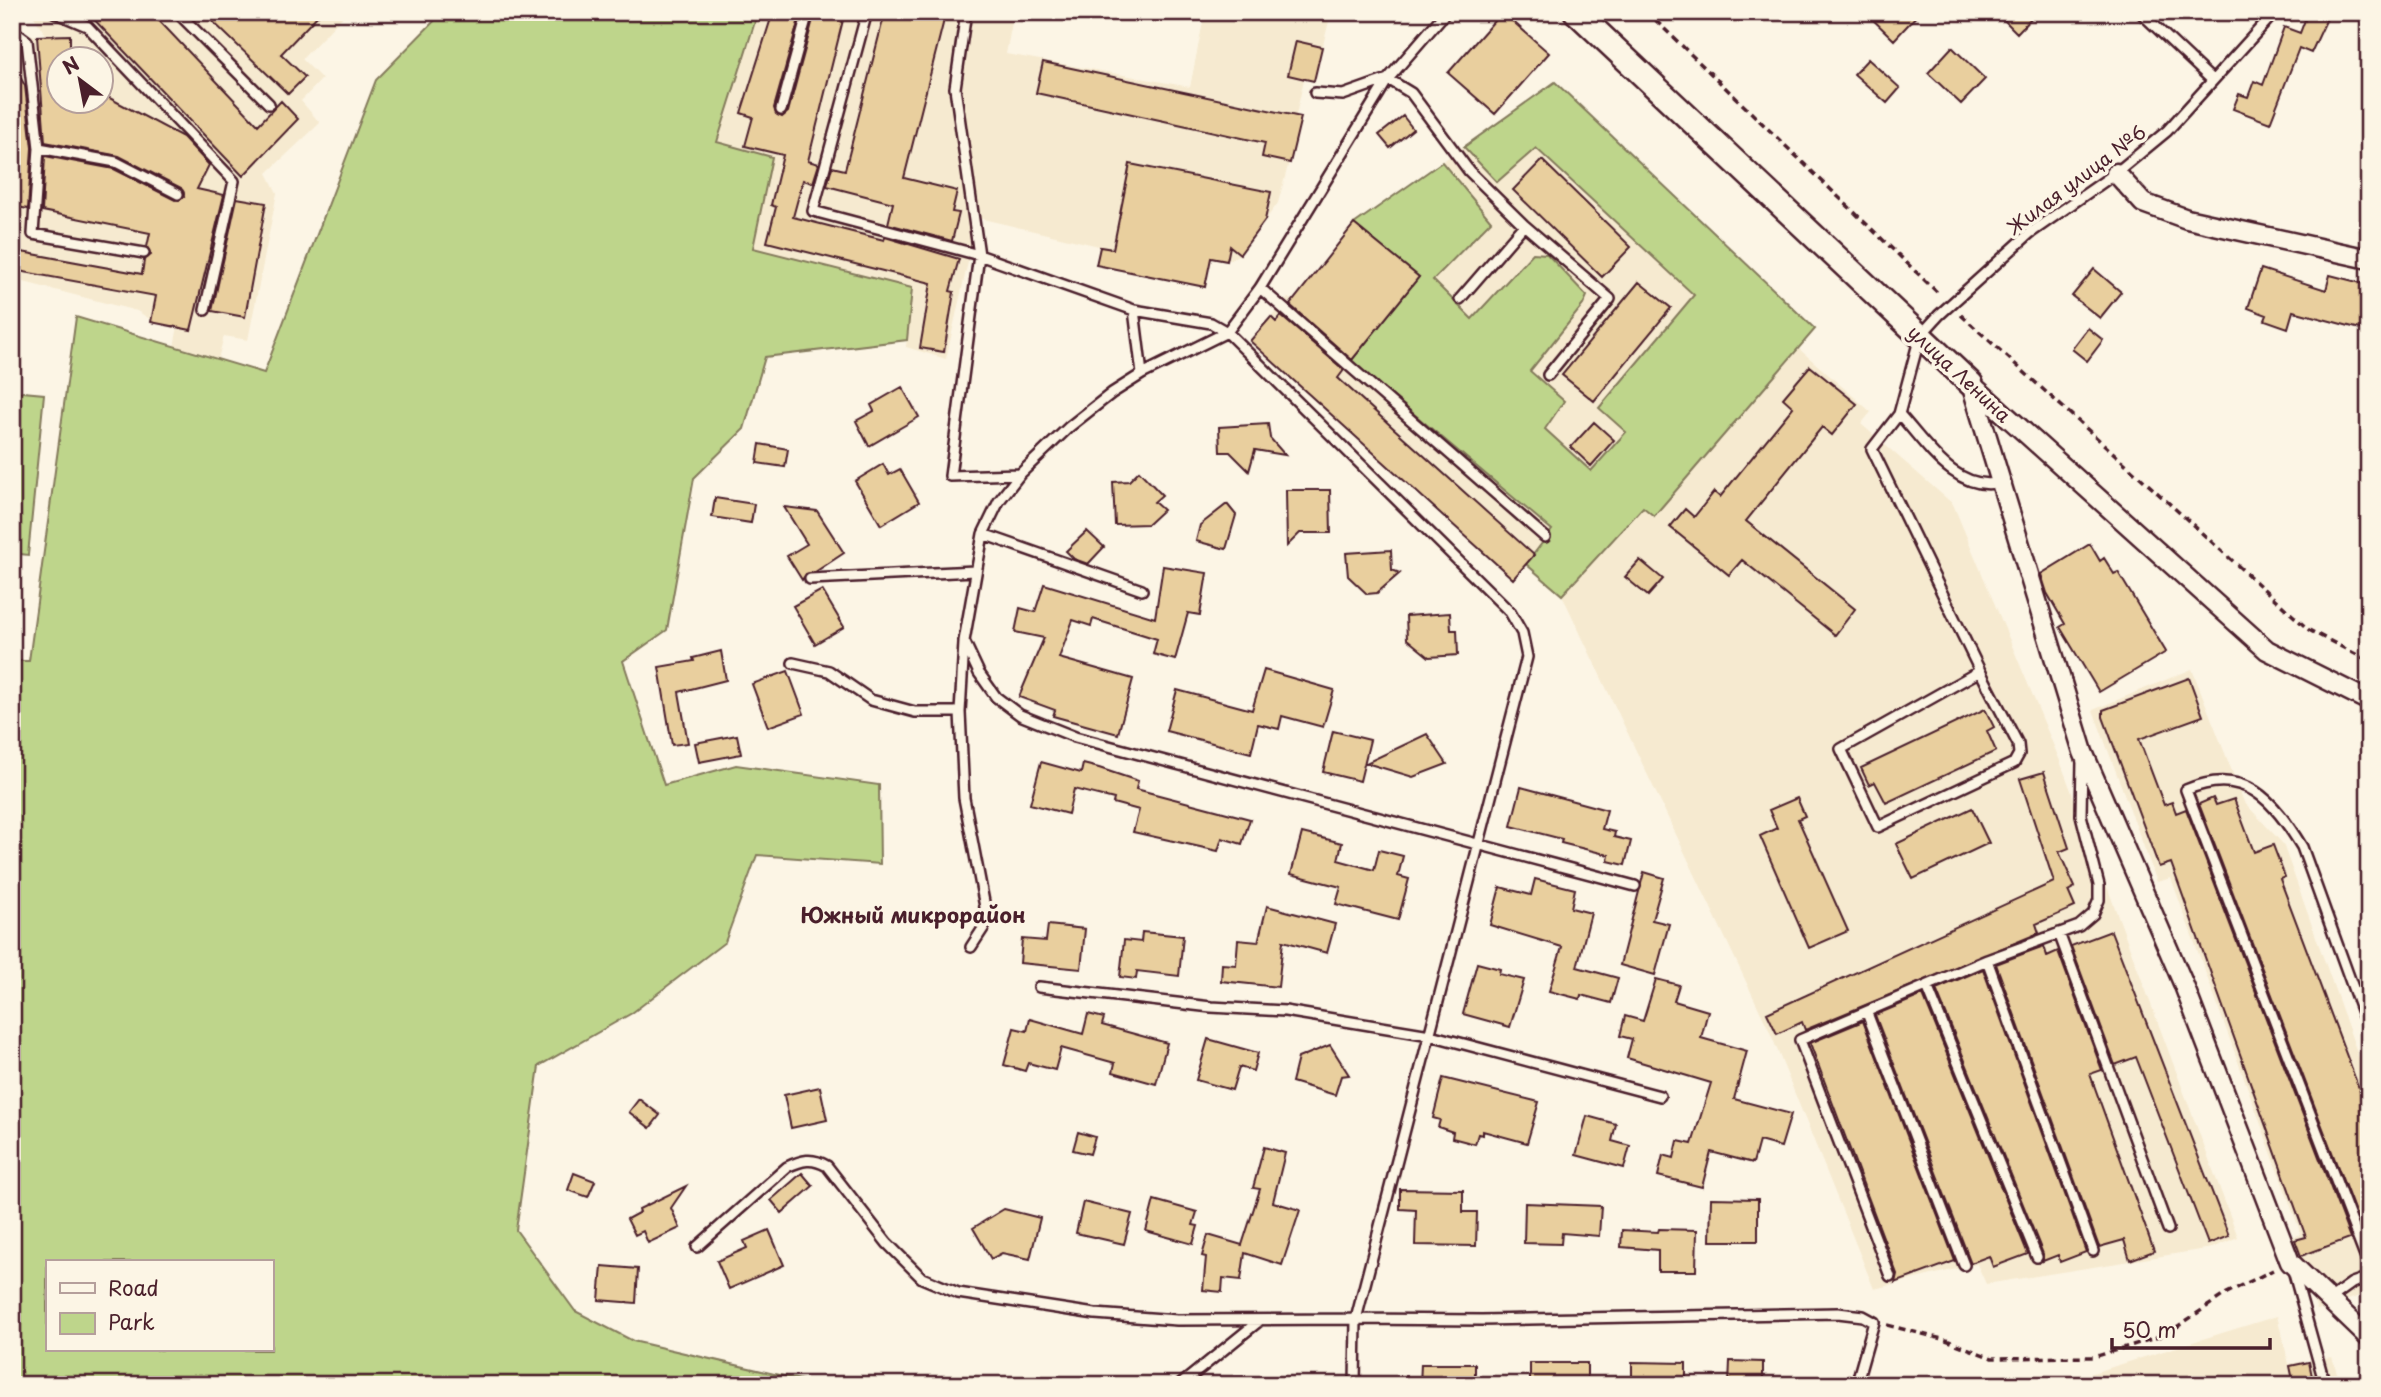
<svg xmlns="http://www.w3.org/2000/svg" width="2381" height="1397" viewBox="0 0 2381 1397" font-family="'Playpen Sans',sans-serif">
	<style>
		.built { fill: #f6ead0; fill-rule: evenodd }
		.green { fill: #bed58b; stroke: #847a5b; stroke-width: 2; fill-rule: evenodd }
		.building { fill: #e9cf9e; stroke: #4a1f2b; stroke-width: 2 }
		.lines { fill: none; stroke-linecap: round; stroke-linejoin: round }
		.service-casing { stroke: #4a1f2b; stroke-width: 14 }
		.minor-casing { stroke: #4a1f2b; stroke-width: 23 }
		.tertiary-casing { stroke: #4a1f2b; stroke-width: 28 }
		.path { stroke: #4a1f2b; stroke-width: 3.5; stroke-dasharray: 7 5; stroke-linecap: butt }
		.service { stroke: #fcf5e5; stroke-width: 9 }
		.minor { stroke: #fcf5e5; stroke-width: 18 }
		.tertiary { stroke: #fcf5e5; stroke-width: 23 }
		.labels { text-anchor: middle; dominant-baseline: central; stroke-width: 7; stroke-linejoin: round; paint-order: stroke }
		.street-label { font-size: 19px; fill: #4a1f2b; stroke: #fcf5e5 }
		.neighbourhood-label { font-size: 21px; font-weight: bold; fill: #4a1f2b; stroke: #fcf5e5 }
	</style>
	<rect width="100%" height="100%" fill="#fcf5e5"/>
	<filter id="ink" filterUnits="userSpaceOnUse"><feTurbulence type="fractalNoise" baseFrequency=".0143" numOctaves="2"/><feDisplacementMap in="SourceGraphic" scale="14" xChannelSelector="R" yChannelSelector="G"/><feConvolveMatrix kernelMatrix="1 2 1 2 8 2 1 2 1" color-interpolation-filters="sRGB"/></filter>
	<g filter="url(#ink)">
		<path class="built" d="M31,12h316l-45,47 20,20 -21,22 19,22 -53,50 10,20 -29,147 -24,-4 -6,23 -44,-12 4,-21 -25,-5 -16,-10 -125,-32v-242l18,-2 17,2zM60,60h42v42h-42z
			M758,12h256l-8,42 184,33 15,-75h119l5,9 -15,60 -10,-2 -8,36 5,2 -23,86 -38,51 -13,7 -16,-3 -6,29 -109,-22 3,-19 -121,-28 -32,141 -40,-12 5,-59 -158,-40 19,-90 -55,-15z
			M1555,82l260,247 -17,19 73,64 -10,12 92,80 107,257 178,476 -26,11 -226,36 -9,-20 -103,25 -104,-257 -208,-437 -36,-30 -13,14 -263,-238 38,-43 5,3 61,-77z
			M2192,669l52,133 39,42 86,242v207l-52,17 -26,-72 10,-4 -130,-356 -14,4 -64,-172z
			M2277,1316l12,48 43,-7 9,28h-287z"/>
		<path class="green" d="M443,12h315l-41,130 55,15 -19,91 159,40 -5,52 -142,17 -21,72 -50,49 -27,152 -44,31 41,124 72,-20 143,20 1,79 -123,-9 -32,87 -93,71 -93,53 -23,164 59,81 58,30 189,44h-810v-724h17l47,-344 188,56 112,-293zM47,1262h224v88h-224z
			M1555,82l260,247 -161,187 -11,-9 -81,88 -36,-31 26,-34 -201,-169 68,-84 -65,-53 88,-62 49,59 -58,59 39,39 61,-66 14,1 40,42 -4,9 -53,66 34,30 -19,28 46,42 35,-39 -27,-24 95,-113 -158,-147 -39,34 -33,-35z
			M12,391l32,3 -16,161 -16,-2z"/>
		<path class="building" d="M87,12h64l107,113 23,-24 17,18 -55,57z
			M203,12h118l-40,42 24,23 -17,17z
			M773,12h28l-27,96 2,6 6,3 6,-5 27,-100h30l-37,149 11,3 -6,19 -10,-3 -10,37 91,23 1,-3 74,22 -9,32 4,1 -10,60 -24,-4 11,-65 -164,-41 9,-35 -5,-2 12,-50 -38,-9 8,-29 -12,-4z
			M885,12h61l-42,166 53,13 -5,21 7,1 -7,28 -64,-17 5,-21 -66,-17 5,-19 13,3z
			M1502,12l47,41 -54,61 -47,-41z
			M1865,12h55l-26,28z
			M1996,12h41l-20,21z
			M2308,12h22l-19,41 -12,-5 -29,75 -37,-14 6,-15 9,3 6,-16 9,4 21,-58 16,6z
			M70,35v25h-10v42h42v-8l81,43 26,28 -12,24 27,6 -33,135 -40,-8 5,-26 -143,-26 3,-19 126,23 2,-14 7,-5 -4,-8 3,-14 -108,-22 3,-55 69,13 61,31 9,-3 -3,-9 -62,-32 -74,-14 -8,-106z
			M1296,41l26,6 -8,34 -26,-6z
			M1952,47l33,32 -24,25 -33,-31z
			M1868,59l32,29 -13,15 -33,-29z
			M12,62l13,24 7,62 -4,61 -16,-3z
			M1043,62l258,55 -11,46 -28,-6 3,-14 -229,-50z
			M1403,116l10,13 -23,19 -11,-13z
			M1542,160l89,87 -29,30 -89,-87z
			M1130,164l141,28 -6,28 -25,34 -10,-8 -3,15 -16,-3 -6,29 -109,-22 4,-18 13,2z
			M237,198l29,5 -21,114 -33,-6z
			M1354,224l65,53 -67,83 -62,-55z
			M2094,269l27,23 -21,26 -28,-22z
			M2261,269l65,21 4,-15 39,10v28l-5,17 -71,-19 -5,17 -23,-8 2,-5 -19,-7z
			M1639,282l32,26 -77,93 -32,-26z
			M1281,316l63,54 -6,8 196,177 -21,24 -263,-238 21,-24 5,5z
			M2088,328l15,12 -16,21 -15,-12z
			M1810,366l47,38 -25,31 -10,-8 -76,94 109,88 -20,26 -93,-75 -13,15 -59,-48 15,-18 9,8 20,-25 6,5 73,-90 -10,-9z
			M902,387l17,30 -50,29 -13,-25 18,-10 -3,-6z
			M1594,422l20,18 -23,26 -20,-19z
			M1268,424l2,14 15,17 -30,-5 -6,21 -19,-19h-10l-1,-25z
			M760,444l28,5 -3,18 -28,-4z
			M883,464l6,11 11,-6 19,33 -38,23 -26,-44z
			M1139,471l23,24 -8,7 9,8 -15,14 -33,1 -2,-43 16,-1z
			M1286,490h44l1,43h-31l-13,13z
			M715,498l39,6 -3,19 -39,-6z
			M1227,504l9,11 -10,34 -30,-8 4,-16z
			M784,507l33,4 27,42 -29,19 -9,2 -4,6 -15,-24 20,-12z
			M1087,531l17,16 -16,17 -14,-5 -8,-8z
			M2090,544l10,17 4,-3 10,16 4,-2 48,80 -67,40 -39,-65 5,-3 -18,-31 -6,-19z
			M1391,550l1,20 8,3 -23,20 -10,1 -19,-18 -2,-23z
			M1640,560l23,19 -15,17 -23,-19z
			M1163,566l44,7 -7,42 -12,-2 -13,47 -22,-6 4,-15 -64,-20 -2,7 -18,-6 -14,38 74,21 -15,55 -65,-18 2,-6 -36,-13 25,-59 -29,-6 5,-24 15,4 9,-28 111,34z
			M822,590l22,37 -29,17 -22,-38z
			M1450,613l1,17h6l1,25 -29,2 -22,-18 -1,-23z
			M721,651l5,29 -47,12 9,51 -16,2 -13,-78 35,-6 -1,-3z
			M1264,670l70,20 -11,37 -41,-11 -3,13 -21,-5 -7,29 -85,-22 11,-41 75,20z
			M788,671l16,43 -36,13 -16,-43z
			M2189,678l14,38 -64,23 25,66 8,-3 4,11 10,-4 164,429 -49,18 -6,-16 11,-3 -135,-374 -12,4 -56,-150v-7z
			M1985,709l9,18 -7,4 9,20 -110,52 -11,-21 -6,3 -8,-17z
			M1333,731l37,9 -10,41 -37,-9z
			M1427,734l20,30 -34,13 -47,-14z
			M737,735l4,19 -42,8 -4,-19z
			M1041,762l40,11 2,-9 16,4 39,13 -2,8 114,30 -8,25 -20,-6 -4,13 -85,-19 6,-22 -26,-7 1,-4 -40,-10 -6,25 -38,-10z
			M2044,772l25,76 -10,4 16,35 -7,4 7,16 -39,17 3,9 -234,97 -3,-8 -25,12 -10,-21 287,-131 -34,-103z
			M1521,787l86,23 -5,19 13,3 -1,5 17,4 -6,24 -17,-4 1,-6 -48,-12 1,-4 -51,-13z
			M1797,798l8,18 -7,3 50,112 -39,17 -49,-112 17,-8 -8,-18z
			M2213,798l3,7 18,-6 20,53 19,-7 12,32 -5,2 89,236v116l-6,2 -164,-429z
			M1972,808l17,35 -76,36 -17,-35z
			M1302,833l40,10 -4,17 36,10 5,-20 24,6 -5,20 11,3 -11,41 -62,-16 5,-17 -50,-13z
			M1644,872l20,6 -12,42 17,4 -14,51 -35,-10z
			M1535,879l40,10 -4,19 20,5 -14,54 41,11 -7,25 -30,-8 -1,4 -31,-8 13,-44 -72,-22 10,-38 31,8z
			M1267,906l68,18 -8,29 -44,-12 -5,46 -57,-6 1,-17 14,1 2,-25 20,2z
			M1048,925l37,4 -4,40 -61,-6 2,-24 24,2z
			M2111,931l118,305 -21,8 -72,-187 -21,8 -44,-119z
			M1142,932l41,4 -4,40 -42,-5 -1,8 -16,-2 4,-37 17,2z
			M2044,946l3,10 11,-5 44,119 -12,4 64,177 -24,9 -6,-20 -25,7 -103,-283z
			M1477,963l23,6 -1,5 25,6 -14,47 -47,-13z
			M1983,969l103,283 -26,10 -2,-7 -15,6v-7l-107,-265z
			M1656,979l23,6 -5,16 34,10 -7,27 46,13 -13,48 57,15 -10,33 -22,-6 -6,22 -42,-11 -9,35 -44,-11 5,-21 11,3 4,-17 14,3 19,-61 -84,-25 5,-19 -12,-3 5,-20 18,5z
			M1923,995l105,259 -35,13 -4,-11 -18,7 -96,-248z
			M1088,1014l16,4 -2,7 65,18 -11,41 -43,-12 2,-9 -54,-15 -6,22 -27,-7 -3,8 -21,-6 10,-37 13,3 3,-12 53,15z
			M1863,1021l92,240 -60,22 2,-9 -87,-231z
			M1208,1039l50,14 -5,18 -14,-4 -7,23 -36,-10z
			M1330,1045l19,30 -8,1 -6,19 -43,-13 6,-24z
			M1443,1078l96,24 -12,41 -44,-12v4l-5,-1 -3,10 -23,-6 1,-6 -15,-5 2,-7 -7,-2z
			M820,1087l7,33 -36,8 -7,-33z
			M639,1099l21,16 -10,13 -21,-16z
			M1587,1116l29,8 -4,17 18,5 -6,22 -48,-13z
			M1078,1132l17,5 -5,17 -17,-4z
			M1264,1147l21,6 -12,49 27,8 -18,55 -37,-12 -4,27 -18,-2 -1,14 -19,-2 3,-33 -4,-1 6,-21 34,10 18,-56 -7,-1z
			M574,1173l21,8 -7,16 -20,-7z
			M802,1173l11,13 -31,27 -11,-13z
			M686,1186l-15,22 9,20 -32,15 -5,-12 -8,4 -8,-16 13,-7 -1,-3z
			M1400,1189l63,1v22h14l-1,34 -61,-1 1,-35 -16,-1z
			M1711,1198l47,1v42h-48z
			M1154,1200l43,12 -4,13 5,1 -5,18 -47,-13z
			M1083,1202l49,12 -8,30 -48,-11z
			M1525,1203l76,3 -2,30 -37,-3 -1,11 -37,-1z
			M1004,1209l36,9 -10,41 -28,-6 -11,6 -18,-31z
			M1659,1229l38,1 -1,41h-38v-21l-37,-3 1,-17 36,2z
			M769,1230l15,35 -55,24 -12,-28 30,-13 -3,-7z
			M602,1266l36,3 -2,34 -37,-3z
			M1730,1361l33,1v23h-34z
			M1632,1362l54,1v22h-54z
			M2309,1362l4,19 -19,4 -4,-19z
			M1530,1363h57v22h-57z
			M1421,1364h54v21h-55z"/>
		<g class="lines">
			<defs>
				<path id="service" d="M54,12l33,14 147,155 -29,129
					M177,12l92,92
					M867,12l-54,199 166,44 -29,221 70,-2
					M966,12l-11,76 24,167 155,55 8,64
					M2140,12l72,68
					M12,30l15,11 12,107 -6,86 111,19
					M1315,93l28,2 45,-16 23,14 58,78 55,54 86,74 -62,76
					M781,110l27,-98
					M39,148l77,14 62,32
					M1260,288l285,249
					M1460,299l64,-74
					M1134,310l77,13 16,9
					M1227,332l-85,42 -30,19 -43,34 -49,47 -21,27 -16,33 -19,107 15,32 17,24 24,18 55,22 560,149
					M1899,414c26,28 57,80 102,68
					M983,534l159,56
					M810,579l165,-8
					M964,643l-4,69 4,86 21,109 -1,20 -13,20
					M793,663l36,8 42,29 44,12h45
					M1980,671l38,73 1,10 -5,9 -136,64 -37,-78 139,-78 -108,-222 27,-35 21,-78 19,-21 91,-82 86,-60 51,-42 108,-119
					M2059,933l109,296
					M1987,960l106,291
					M1927,986l110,271
					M1039,987l172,20 74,4 145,24 230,61
					M1867,1013l97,252
					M2369,1032l-67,-185c-29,-47 -57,-82 -116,-57l183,477
					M697,1247l90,-80c15,-7 25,-10 40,-1l60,77 35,35 36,15 137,21 82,6 179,-1 171,-662 -5,-24 -12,-21 -283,-280 33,-44 128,-209 58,-67
					M2293,1270l32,115
					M1890,1276l-90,-236 187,-80 92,-34 14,-12 6,-14v-15l-18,-70 1,-55
					M2331,1298l21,-15 17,-6
					M1180,1385l79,-64
					M1355,1385l1,-66 126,1 356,-7 25,3 11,6 -18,63"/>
				<path id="minor" d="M2116,173l27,30 44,16 182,40
					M1971,384l112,368 100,231 107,279 79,76
					M1971,384l296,266 102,51"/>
				<path id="tertiary" d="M1576,12l395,372"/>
			</defs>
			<use href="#service" class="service-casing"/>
			<use href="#minor" class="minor-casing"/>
			<use href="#tertiary" class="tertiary-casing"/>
			<path class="path" d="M1647,12l293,283
				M1961,315l348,315 60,31
				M1887,1325l59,15 46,18 102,-1 71,-22 62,-42 46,-23"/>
			<use href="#service" class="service"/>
			<use href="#minor" class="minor"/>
			<use href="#tertiary" class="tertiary"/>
		</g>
	</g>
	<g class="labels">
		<g class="street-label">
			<text transform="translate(2076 179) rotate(-37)">Жилая улица №6</text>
			<text transform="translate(1960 373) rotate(43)">улица Ленина</text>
		</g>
		<g class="neighbourhood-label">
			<text x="913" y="914">Южный микрорайон</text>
		</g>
	</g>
	<rect width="2381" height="1397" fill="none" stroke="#fcf5e5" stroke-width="42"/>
	<rect x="21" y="21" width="2339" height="1355" fill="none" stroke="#4a1f2b" stroke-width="2.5" filter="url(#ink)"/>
	<rect x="46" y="1260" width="228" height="91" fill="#fcf5e5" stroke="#b59f9b" stroke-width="2"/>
	<rect x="60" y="1283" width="35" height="10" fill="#fcf5e5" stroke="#b59f9b" stroke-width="2"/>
	<text x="108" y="1296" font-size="21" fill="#4a1f2b">Road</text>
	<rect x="60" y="1313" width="35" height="21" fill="#bed58b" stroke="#b59f9b" stroke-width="2"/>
	<text x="108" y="1330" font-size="21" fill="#4a1f2b">Park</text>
	<g transform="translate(80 80) rotate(328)"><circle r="33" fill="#fcf5e5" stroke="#b59f9b" stroke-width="2"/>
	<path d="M0-5L12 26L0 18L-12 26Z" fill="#4a1f2b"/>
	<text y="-10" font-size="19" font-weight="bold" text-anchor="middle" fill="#4a1f2b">N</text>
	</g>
	<path d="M2112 1338v10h158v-10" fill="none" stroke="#4a1f2b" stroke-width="3.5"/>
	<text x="2122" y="1338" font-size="21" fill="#4a1f2b" stroke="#fcf5e5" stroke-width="5" paint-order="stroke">50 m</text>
</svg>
